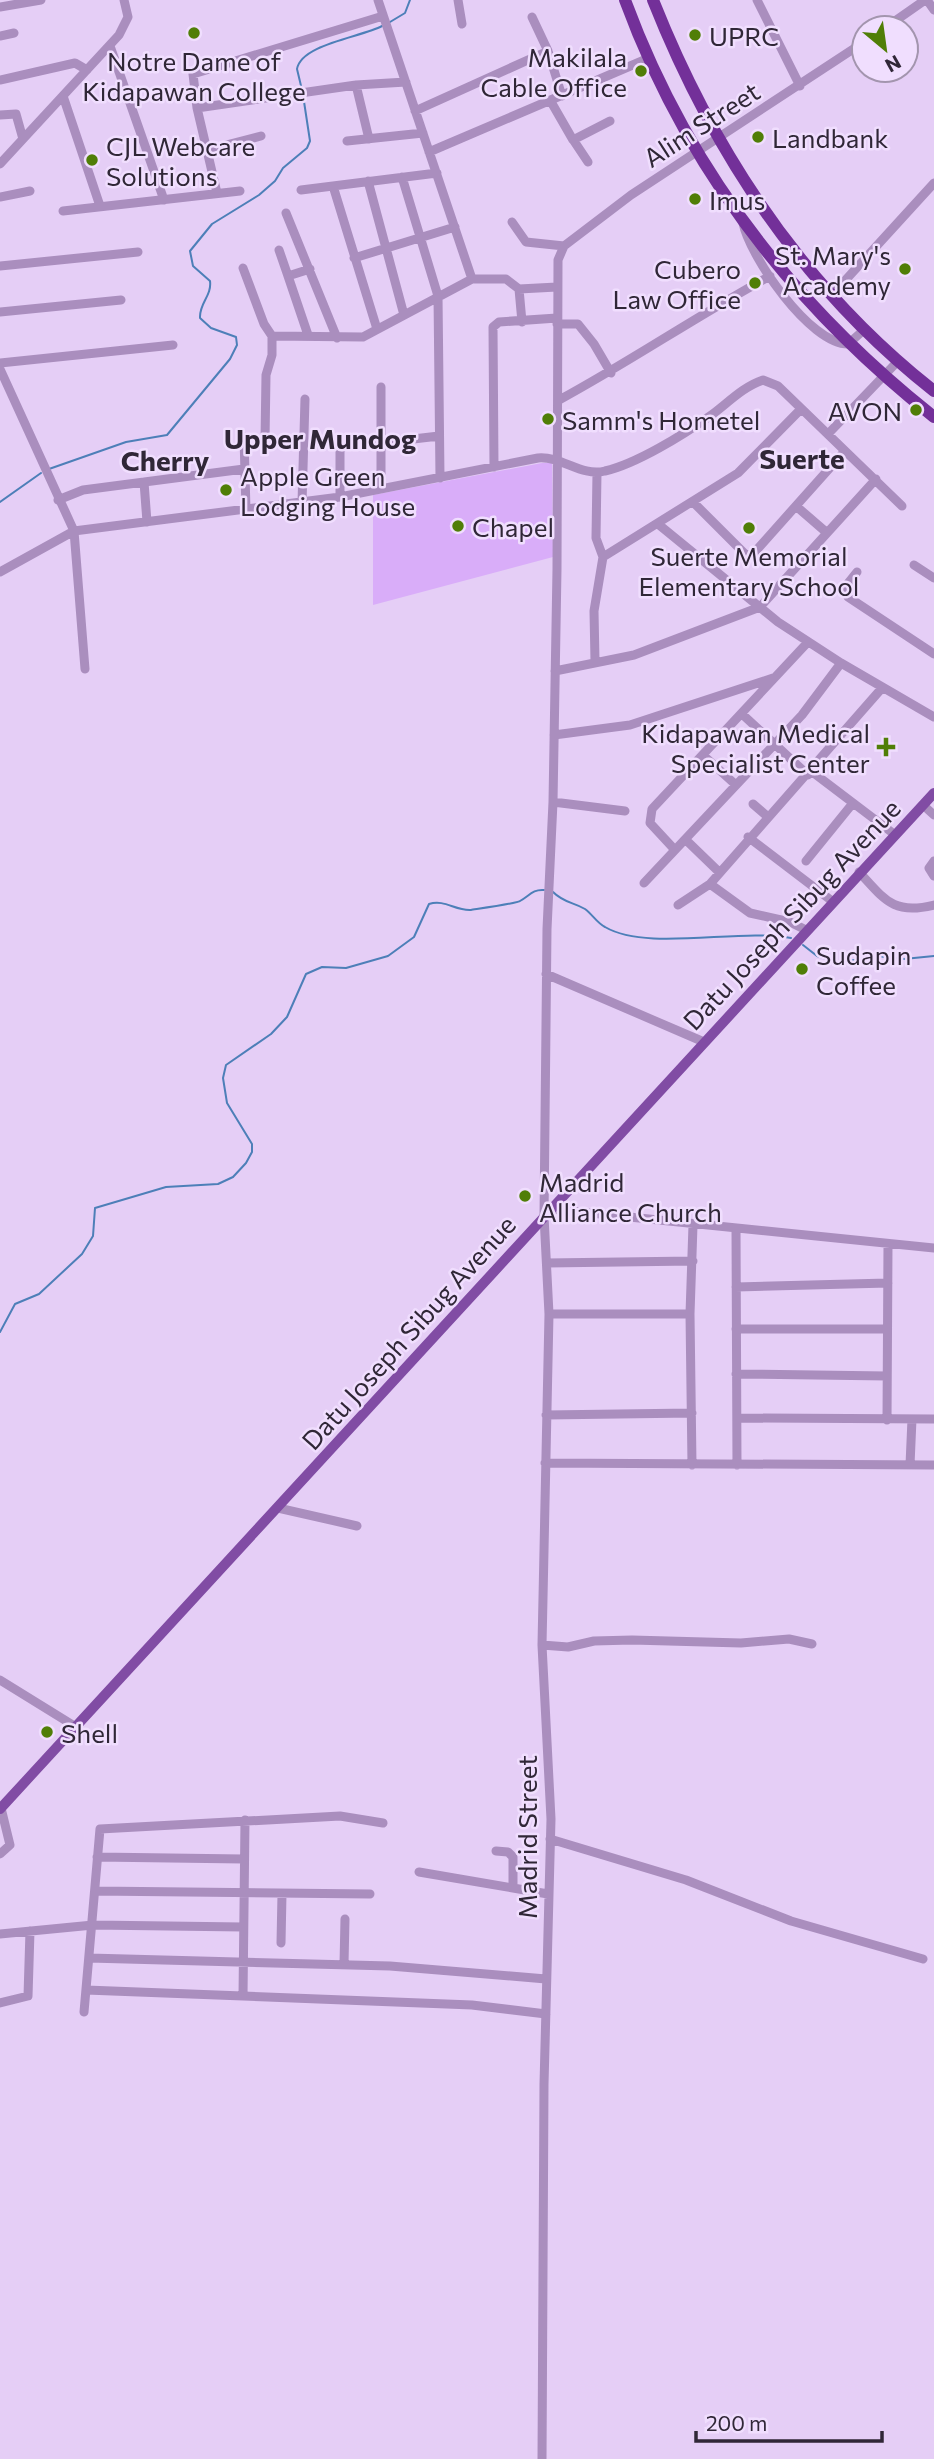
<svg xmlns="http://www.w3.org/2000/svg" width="934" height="2459" viewBox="0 0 934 2459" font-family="Commissioner,sans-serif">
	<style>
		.green { fill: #d9adf9 }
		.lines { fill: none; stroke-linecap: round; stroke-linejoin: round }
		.stream { stroke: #4d7fb8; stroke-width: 2 }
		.minor { stroke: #aa8ebe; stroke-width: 9 }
		.major { stroke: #814ca4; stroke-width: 10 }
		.highway { stroke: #733099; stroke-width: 12 }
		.poi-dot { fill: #507e07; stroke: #f0defe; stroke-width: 2.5 }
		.labels { text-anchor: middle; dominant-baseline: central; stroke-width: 5; stroke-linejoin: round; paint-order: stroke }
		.poi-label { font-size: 26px; fill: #302737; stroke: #f0defe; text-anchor: start }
		.street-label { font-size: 26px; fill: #302737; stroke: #f0defe }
		.neighbourhood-label { font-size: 28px; font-weight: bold; fill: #302737; stroke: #f0defe }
	</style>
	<rect width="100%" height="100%" fill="#e5cef6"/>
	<path class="green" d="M542,463h10l1,94 -180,48v-110z"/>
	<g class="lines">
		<path class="stream" d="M390,22l15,-9 5,-13
			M302,90l-5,-21c4,-25 65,-32 85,-43
			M49,469l77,-27 41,-7 63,-76 7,-14 -1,-8 -25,-9 -11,-10c-1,-15 12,-22 10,-37l-17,-15 -3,-15 22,-27 47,-29 16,-14 8,-13 24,-20 3,-7 -7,-46
			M0,502l41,-29
			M553,892c11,11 20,10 32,17 7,5 12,14 20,18 43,25 134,1 186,11
			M803,945l14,11 21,7 39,-7 27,3 30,-3
			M0,1332l15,-28 24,-10 43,-40 11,-18 2,-28 71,-21 52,-3 15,-7 13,-14 6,-11v-8l-25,-41 -4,-25 3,-13 45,-31 16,-17 19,-43 16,-7 24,1 42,-12 26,-19 15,-33c16,-5 26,7 42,6 6,-1 47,-7 49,-9 9,-5 13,-12 24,-11"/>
		<path class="minor" d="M378,0l94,279
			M458,0l4,24
			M757,0l43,86
			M927,0l7,10
			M0,7l41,-7
			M532,17l16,34
			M885,28l40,-28
			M0,36l14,-3
			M110,46l54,154
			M0,80l75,-17 12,7
			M356,85l13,54
			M63,96l37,110
			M550,100l23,40 37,-19
			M197,108l159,-23 50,-3
			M415,111l133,-60 14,45
			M0,115l16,-1 7,25
			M347,141l76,-8
			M574,141l14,21
			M207,150l54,-14
			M429,152l220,-94
			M0,164l119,-129 9,-18 -4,-17
			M402,177l36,119 2,182
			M368,181l36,134
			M333,186l44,143
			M301,190l136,-17
			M217,193l-20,-85 -4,-34 190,-58
			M0,197l30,-6
			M63,211l177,-20
			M286,213l51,125
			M512,222l14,20 38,4
			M743,223c7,34 67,121 105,121l17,-15
			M279,250l9,26
			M354,258l101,-31
			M0,266l138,-14
			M243,268l21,56 8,12v19l-6,20 -1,65
			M519,289l3,33
			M831,296l103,-113
			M0,312l121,-12
			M557,324h21l16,20 17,29
			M308,335l-20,-59 22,-7
			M272,336l91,1 109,-58h34l13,10 38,-2
			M0,363l173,-18
			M0,369l74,162 11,138
			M559,400c72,-39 139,-85 211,-124
			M828,434l70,-73
			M244,437l2,73
			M379,443l60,-7
			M340,451v46
			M494,467l-1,-140 6,-5 58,-4
			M597,473l-1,65 7,19
			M144,482l3,40
			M381,489v-102
			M58,500l25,-10 161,-21
			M302,503l3,-104
			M694,503l52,52 7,-1 91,-102
			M796,506l30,26
			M658,524l120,98 63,41
			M914,565l20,13
			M0,572l74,-41 266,-34 198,-39c24,-2 43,19 67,13 31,-7 78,-36 105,-55 17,-12 32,-29 53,-36l15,6 124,120
			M857,572l-12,15 3,10 86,57
			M595,661l-1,-50 9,-54 135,-84 63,-64
			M555,671l79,-16 126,-48 116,-128
			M742,714l66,61
			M554,735l76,-10 143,-47
			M704,756l32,29
			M811,771l83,63
			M553,802l72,9
			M753,804l15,13
			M923,805l11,10
			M748,837l84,64
			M686,840l32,31
			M675,850l-25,-27 2,-14 156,-167
			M806,861l47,-58
			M934,861l-5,7 5,8
			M859,872c26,28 34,43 75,33
			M644,883l158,-168 39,-52 93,54
			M710,884l40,29 40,9 16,8
			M678,905l32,-21 172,-196
			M546,974l158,68
			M551,1209l383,39
			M736,1228l1,237
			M547,1263l146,-2
			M736,1287l152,-4
			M549,1314h141
			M736,1329h151
			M736,1374l151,2
			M546,1415l146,-2
			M738,1418l196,1
			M887,1420l1,-175
			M545,1463l389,2
			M692,1465l-2,-151 3,-89
			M910,1465l2,-46
			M278,1508l79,18
			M542,1645l26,2 26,-6 38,-1 109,3 48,-4 23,5
			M0,1680l76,47
			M550,1839l136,41 105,41 132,38
			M496,1851l12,1 5,5v31
			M0,1854l10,-9 -9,-37
			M97,1857l146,2
			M419,1872l129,22
			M95,1891l275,3
			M0,1934l93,-9 150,2
			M281,1943l1,-49
			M89,1958l301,8 156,13
			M344,1964l1,-45
			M86,1990l386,15 74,9
			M243,1996l2,-176
			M0,2003l28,-7 2,-65
			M84,2012l16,-183 240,-13 43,7
			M542,2459l2,-375 7,-265 -9,-174 7,-331 -5,-98 3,-287 6,-127 4,-233 1,-309 6,-14 67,-51 233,-153"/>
		<path class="major" d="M0,1809l934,-1016"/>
		<path class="highway" d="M625,0c62,169 169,306 309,417
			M653,0c61,154 150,288 281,391"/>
	</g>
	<g class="poi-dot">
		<circle cx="194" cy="33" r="7"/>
		<circle cx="695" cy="35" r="7"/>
		<circle cx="641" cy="71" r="7"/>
		<circle cx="758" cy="137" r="7"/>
		<circle cx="92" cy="160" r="7"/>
		<circle cx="695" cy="199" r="7"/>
		<circle cx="905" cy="269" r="7"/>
		<circle cx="755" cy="283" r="7"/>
		<circle cx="916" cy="410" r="7"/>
		<circle cx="548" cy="419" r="7"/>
		<circle cx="226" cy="490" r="7"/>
		<circle cx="458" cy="526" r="7"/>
		<circle cx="749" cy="528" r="7"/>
		<path d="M882.5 736.5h7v7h7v7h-7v7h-7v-7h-7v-7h7z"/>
		<circle cx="802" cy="969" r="7"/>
		<circle cx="525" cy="1196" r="7"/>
		<circle cx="47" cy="1732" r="7"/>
	</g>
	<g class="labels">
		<g class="poi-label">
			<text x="709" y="35">UPRC</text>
			<text x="627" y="56" text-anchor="end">Makilala<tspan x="627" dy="30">Cable Office</tspan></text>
			<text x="194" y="60" text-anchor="middle">Notre Dame of<tspan x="194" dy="30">Kidapawan College</tspan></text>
			<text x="772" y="137">Landbank</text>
			<text x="106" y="145">CJL Webcare<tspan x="106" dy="30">Solutions</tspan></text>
			<text x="709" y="199">Imus</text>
			<text x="891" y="254" text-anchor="end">St. Mary's<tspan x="891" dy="30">Academy</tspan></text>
			<text x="741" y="268" text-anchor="end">Cubero<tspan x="741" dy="30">Law Office</tspan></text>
			<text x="902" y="410" text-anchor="end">AVON</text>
			<text x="562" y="419">Samm's Hometel</text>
			<text x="240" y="475">Apple Green<tspan x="240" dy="30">Lodging House</tspan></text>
			<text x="472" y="526">Chapel</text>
			<text x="749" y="555" text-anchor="middle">Suerte Memorial<tspan x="749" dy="30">Elementary School</tspan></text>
			<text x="870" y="732" text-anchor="end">Kidapawan Medical<tspan x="870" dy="30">Specialist Center</tspan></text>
			<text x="816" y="954">Sudapin<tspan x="816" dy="30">Coffee</tspan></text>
			<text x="539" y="1181">Madrid<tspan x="539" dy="30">Alliance Church</tspan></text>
			<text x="61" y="1732">Shell</text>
		</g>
		<g class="street-label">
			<text transform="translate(701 124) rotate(-33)">Alim Street</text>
			<text transform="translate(791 914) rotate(-47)">Datu Joseph Sibug Avenue</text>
			<text transform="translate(408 1332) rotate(-48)">Datu Joseph Sibug Avenue</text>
			<text transform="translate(526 1837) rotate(-90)">Madrid Street</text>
		</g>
		<g class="neighbourhood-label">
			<text x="320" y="438">Upper Mundog</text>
			<text x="802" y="458">Suerte</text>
			<text x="165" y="460">Cherry</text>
		</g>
	</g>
	<g transform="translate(885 49) rotate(151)"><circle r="33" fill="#f0defe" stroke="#a395ae" stroke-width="2"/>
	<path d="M0-5L12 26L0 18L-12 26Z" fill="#507e07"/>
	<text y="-10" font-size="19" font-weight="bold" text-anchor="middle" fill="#302737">N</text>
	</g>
	<path d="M696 2431v10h186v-10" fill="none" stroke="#302737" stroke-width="3.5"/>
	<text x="706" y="2431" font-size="21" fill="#302737" stroke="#f0defe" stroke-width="5" paint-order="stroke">200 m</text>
</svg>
